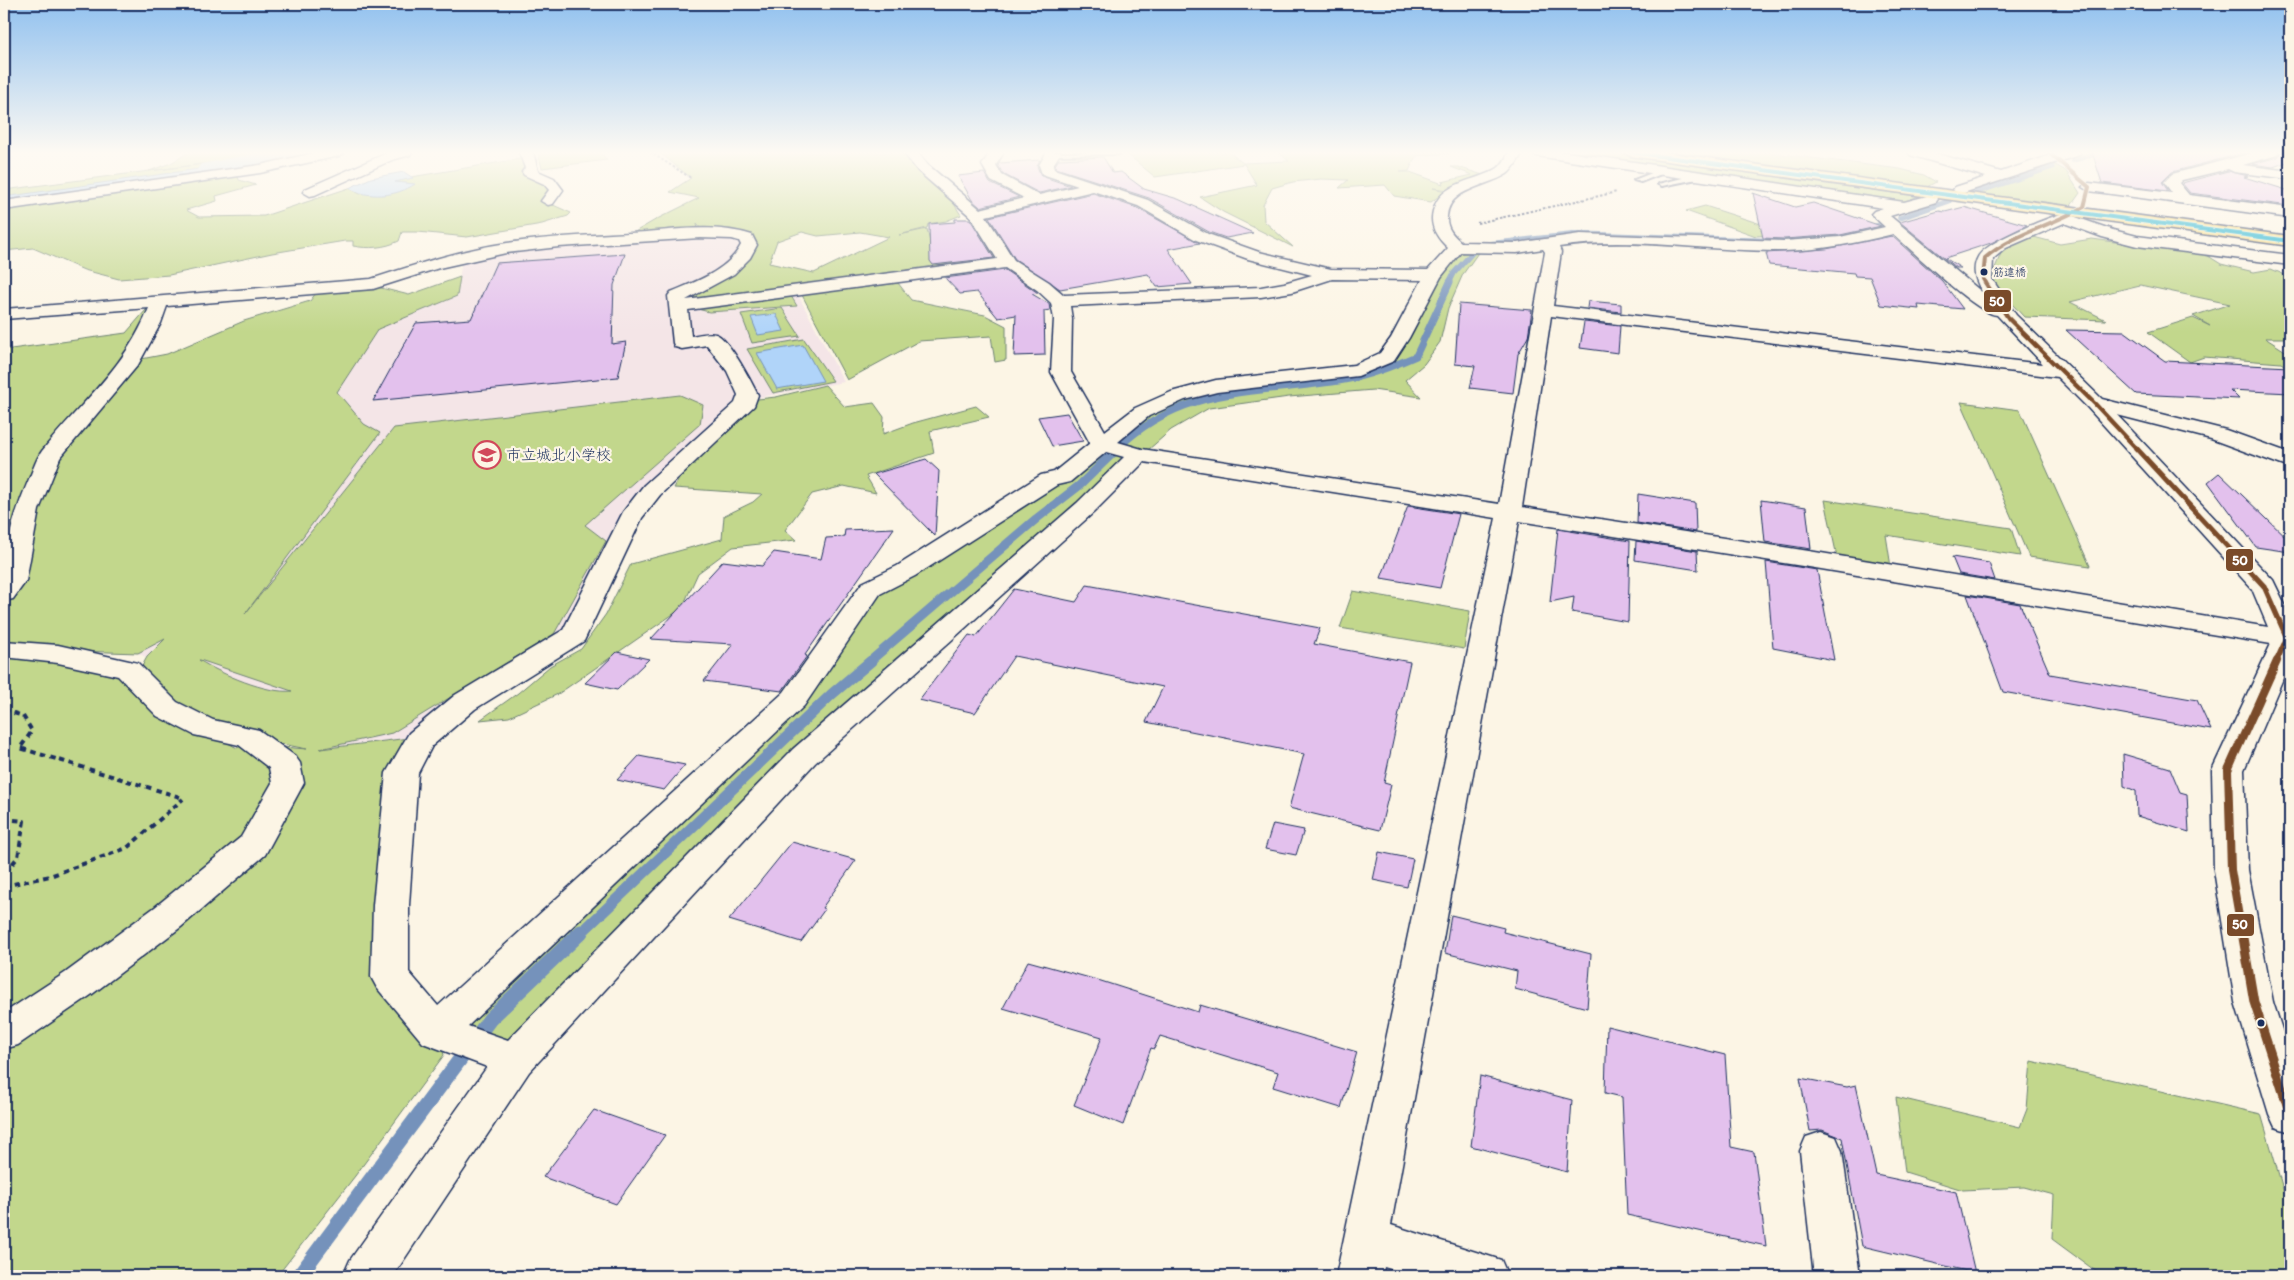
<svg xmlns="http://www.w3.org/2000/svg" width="2294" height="1280" viewBox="0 0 2294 1280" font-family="Itim,'Klee One',sans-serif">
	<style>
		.built { fill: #f4e5e7 }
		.green { fill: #c2d78c; stroke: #6e8375; fill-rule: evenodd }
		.water { fill: #b0d4f9; stroke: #7492bb }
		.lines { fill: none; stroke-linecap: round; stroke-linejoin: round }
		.stream-far4 { stroke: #7492bb; stroke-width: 5.5 }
		.stream-far3 { stroke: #7492bb; stroke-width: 7 }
		.stream-far2 { stroke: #7492bb; stroke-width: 9 }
		.stream-far1 { stroke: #7492bb; stroke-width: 11 }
		.stream { stroke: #7492bb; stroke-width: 15 }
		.river { fill: #b0d4f9; fill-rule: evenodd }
		.building { fill: #e3c1ed; stroke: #1b2f5e }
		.service-casing { stroke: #1b2f5e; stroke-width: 4 }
		.minor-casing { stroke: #1b2f5e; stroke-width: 3 }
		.trunk-casing { stroke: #1b2f5e; stroke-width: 3 }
		.path-far1 { stroke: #1b2f5e; stroke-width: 2; stroke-dasharray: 2.5 2; stroke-linecap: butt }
		.path { stroke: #1b2f5e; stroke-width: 4; stroke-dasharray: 5.5 4.5; stroke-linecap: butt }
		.service { fill: #fcf5e5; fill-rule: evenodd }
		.minor { fill: #fcf5e5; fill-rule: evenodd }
		.trunk { fill: #fedf80; fill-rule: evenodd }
		.bus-1-far4-casing { stroke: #fcf5e5; stroke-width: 5.5 }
		.bus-1-far3-casing { stroke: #fcf5e5; stroke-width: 7 }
		.bus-1-far2-casing { stroke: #fcf5e5; stroke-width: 9 }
		.bus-1-far1-casing { stroke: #fcf5e5; stroke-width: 11 }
		.bus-1-casing { stroke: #fcf5e5; stroke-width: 13 }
		.bus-2-casing { stroke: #fcf5e5; stroke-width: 5.5 }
		.bus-1-far4 { stroke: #7a4b2a; stroke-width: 4 }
		.bus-1-far3 { stroke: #7a4b2a; stroke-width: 4.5 }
		.bus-1-far2 { stroke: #7a4b2a; stroke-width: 5.5 }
		.bus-1-far1 { stroke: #7a4b2a; stroke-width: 8 }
		.bus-1 { stroke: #7a4b2a; stroke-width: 9 }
		.bus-2 { stroke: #00a9ce; stroke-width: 4 }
		.bus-dot { fill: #1b2f5e; stroke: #fcf5e5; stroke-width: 2 }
		.labels { text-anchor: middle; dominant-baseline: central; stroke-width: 4.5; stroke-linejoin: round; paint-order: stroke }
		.far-bus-label { font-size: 11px; fill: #1b2f5e; stroke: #fcf5e5; text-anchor: start }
		.poi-label { font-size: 15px; fill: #1b2f5e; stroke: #fcf5e5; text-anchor: start }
		.line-badge { stroke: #fcf5e5; stroke-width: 2 }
		.badge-label { font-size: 14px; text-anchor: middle; font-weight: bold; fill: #fff }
	</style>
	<rect width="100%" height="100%" fill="#fcf5e5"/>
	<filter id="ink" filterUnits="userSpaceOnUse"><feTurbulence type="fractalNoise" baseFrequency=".02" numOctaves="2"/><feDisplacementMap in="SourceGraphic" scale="10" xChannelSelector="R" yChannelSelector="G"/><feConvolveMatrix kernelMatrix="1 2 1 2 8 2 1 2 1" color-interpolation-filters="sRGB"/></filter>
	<g filter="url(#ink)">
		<path class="built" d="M705,233l42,7 -2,15 51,36 48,91 -110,20 -111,106 -49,127 -159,102 -102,13 -175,-97 53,-38 187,-286 79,-33 5,-37 44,-11z"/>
		<path class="green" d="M189,152h142l-327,53v-15l260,-34 -115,15 22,-8z
			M538,152h62l7,8 -65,8z
			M659,152h245l38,33 19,30 -15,6 -18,3 -1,4 -28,7 28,-6 6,27 58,-8 7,9 -2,6 -208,28 9,15 -88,6 -27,-7 2,-12 61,-31 4,-24 -48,-9 -4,-5 1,5 -65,4 24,-14 42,-21 -29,-6 21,-14zM802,232l16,4 42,-4 29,5 -75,36 -45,-10 8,-22z
			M1068,152h161l14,11 46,-2 -11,-9h181l-43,4 -7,15 -9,1h10l33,12 -1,-2 30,-7 -21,-8h7l25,8 -34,15 -16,-2 13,3 -15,11 -37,-6 -9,-11 -46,3 9,-8 -27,-1 -28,3 -21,6 -9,17 1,16 29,26 -70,-35 -23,-15 57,-12 -13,-21 -89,13 -29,-24z
			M1537,152h74l310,43 -23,9z
			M1665,152h100l135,17 24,6 12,7 -13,7z
			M526,158l-1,6 26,20v20l20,9 -3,3 -26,8 -75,13 -49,-5h-16l-3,9c-14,7 -31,8 -46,5v-5h-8l-73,12 -103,22 -50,4 -35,-9 -51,-22 -29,3v-44l234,-31 1,4 17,5 -40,11 1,5 -31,9 13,7 65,-1 85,-28 11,6 53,-10 -19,-2 17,-5z
			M2052,163l14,8 14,22 -10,14 -108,-14z
			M1705,206l87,28 -36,2 -70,-25z
			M2030,236l30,8 32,-5 113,15 16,10 33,8 17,-3 12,5 7,10v54h-25l25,16v15l-9,-6 -77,-6 -14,5 -42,-30 45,-14 17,8 -17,-10 37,-12 -90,-19 -70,17 36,18 -82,-3 -34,-37 14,-34z
			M1455,249l25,1 -17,24 -15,34 -8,34 -16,22 -19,16 16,17 -48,-7 -84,7 -80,11 -38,22 -221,192 -435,438 -68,-38 342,-319 82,-114 24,-7 226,-154 74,-36 163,-22 29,-13z
			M460,277l-3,19 -79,33 -41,63 27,32 16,9 -135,181 149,-186 286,-33 23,10 -3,19 -115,101 21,16 -52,93 -162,99 -72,16 105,-13 -24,46 -11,195 47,54 7,24 -89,121 -78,100h-273v-926l122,-17 26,-30 -21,58 36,-7 77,-33 66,-20 9,-12 54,-3 36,9zM165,639l-18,18 -7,13 -122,-21 120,4zM199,660h1l92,31c-25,3 -71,-17 -93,-31zM167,709l54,23 86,17 -62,-5 -8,4z
			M898,283l13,17 74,15 21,11v34l-11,2 -4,-26 -72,5 -72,39 -45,-85z
			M782,308l18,28 -48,7 -11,-29z
			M804,339l29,42 -60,12 -26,-44z
			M825,385l20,22 29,-4 10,14 -1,17 30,-11 63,-17 13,11 -59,14 4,22 -68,23 10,17 -32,-7 -32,8 -27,36 11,10 -63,7 -35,26 -16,35 -124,86 -49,23 -29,3 38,-27 32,-27 31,-17 25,-35 25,-50 91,-25 2,-23 29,-14 9,-8 -88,-6 9,-16 66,-72 27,-3z
			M1961,402l59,8 70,156 -61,-9z
			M1825,500l186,28 9,28 -134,-21 5,32 -54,-10z
			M1353,591l117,20 -6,38 -124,-21z
			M2031,1061l230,53 29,99v63l-189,-1 -49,-36 2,-44 -30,-8 -61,3 -58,-18 -9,-75 124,30 7,-18z"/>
		<path class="water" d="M289,156l12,2 -148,23 -149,19v-3z
			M404,172l9,6 -18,4 20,2c-19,13 -47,15 -66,4l22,-10z
			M776,314l8,17 -26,4 -7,-18z
			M803,345l20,36 -46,8 -20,-36z"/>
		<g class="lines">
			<path class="stream-far4" d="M2073,160l28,-8
				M1974,193l78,-26
				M1900,218l49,-17
				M1488,244l91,-10 201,7 42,-2 58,-14
				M1449,283l5,-10 18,-20"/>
			<path class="stream-far3" d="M1117,449c68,-66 141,-54 227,-69 25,-4 49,-14 72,-24l34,-74"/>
			<path class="stream-far2" d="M869,662l167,-143 44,-34 38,-37"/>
			<path class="stream-far1" d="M580,934l252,-240 39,-33"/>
			<path class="stream" d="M299,1276l191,-257 91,-87"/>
			<path class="river" d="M263,152h66l-4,6 -11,3 -102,19 -11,-2 -5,-7 5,-7z"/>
		</g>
		<path class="building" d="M2092,152h155l-75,20 -10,10 6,9 -66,-8z
			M2281,152h9v9l-17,6 -21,-3 26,-7z
			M1103,157l10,16 8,-1 23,17 34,10 75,34 -27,5 -17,-6 -60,-34 -93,-30 -1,-3 4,-6z
			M1040,160l-3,6 4,10 30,10 -32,7 -36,-19 -5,-9 2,-2z
			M2228,171l20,5 -4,1 46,14v15l-100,-13 -8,-10z
			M984,173l6,10 29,14 -39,10 -8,-7 -14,-24z
			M1093,193l44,15 63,35 -32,6 24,35 -35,3 -9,-13 -88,15 -45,-30 -26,-42z
			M1753,193l42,14 18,-4 68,23 -41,9 -56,4 -21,-1z
			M1964,207l63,18 -36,18 -46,15 16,10h-5l-56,-46 39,-11 6,1z
			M955,219h15l24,39 -61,7 -3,-4 -1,-37 26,-2z
			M1892,236l50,45 21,28 -45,-4 1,4 -38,-4 -11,-28 -15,-1 -1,-3 -85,-8 -3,-12 60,-4z
			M625,254l-11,31 -2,59 14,-2 -8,35 -245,24 43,-78 55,-4 25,-56z
			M1005,270l33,23 -6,1 17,10 1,6 -6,1 1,44 -31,1 2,-41 -18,3 -21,-26 -17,2 -15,-16z
			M1588,301l33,3v8l-34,-4z
			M1459,304l73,6 -4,27 -10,17 -5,39 -43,-5 5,-22 -20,-2z
			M1584,322l36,4 -2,27 -38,-5z
			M2066,330l58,1 41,30 125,6v26l-60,-3 9,9 -103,-5z
			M1067,413l16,28 -31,5 -14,-29z
			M926,459l13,12 -4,65 -61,-62z
			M2219,473l71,68v11l-34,-5 -48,-65z
			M1638,494l57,9 1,29 -59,-9z
			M1761,500l45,7 5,42 -46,-7z
			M1408,506l51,8 -19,74 -59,-10z
			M894,528l-89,127 2,1 -25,35 -78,-10 29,-37 -82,-5 72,-78 39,5 12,-14 47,7 5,-21 18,-1 1,-7z
			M1558,529l72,12 -2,81 -56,-10 2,-15 -24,5z
			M1636,541l61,10 1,19 -63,-10z
			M1952,557l37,6 6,17 -36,-6z
			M1766,562l51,8 17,90 -61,-12z
			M1087,585l233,43 -6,16 96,18 -26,121 7,2 -11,45 -91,-22 15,-54 -158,-32 17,-35 -149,-31 -39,57 -56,-13 50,-65 7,2 38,-48 62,13z
			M1967,595l53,9 30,70 147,26 14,30 -208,-38z
			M617,652l32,7 -32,31 -32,-7z
			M2123,754l47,14 10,24 7,2 2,38 -52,-16 -1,-25 -12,-5z
			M639,756l46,9 -21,25 -47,-10z
			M1273,824l31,6 -8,25 -31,-6z
			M792,842l64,18 -34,48 3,1 -24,33 -72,-22z
			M1379,852l34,7 -6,28 -34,-7z
			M1451,915l53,13 -1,4 88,22 -4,54 -72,-19 2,-18 -72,-18z
			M1028,961l73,20 97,31 2,-7 157,47 -16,56 -68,-21 5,-15 -118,-36 -6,13 -3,-1 -28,77 -49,-20 28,-68 -99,-29z
			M1607,1026l118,29 6,92 23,5 12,94 -139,-31 -5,-118 -17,-4z
			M1480,1076l92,24 -5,72 -96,-26z
			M1800,1078l47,9 9,-2 20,90 80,17 19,81 -113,-27 -20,-108 -20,-8 -12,1z
			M594,1110l71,25 -49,69 -73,-27z"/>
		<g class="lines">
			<defs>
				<path id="service" d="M1122,152l-3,2 -65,1 -4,-2z
					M1662,169l7,2 -28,11 -7,-2z
					M1699,174h3v4l-40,8 -4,-2z"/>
				<path id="minor" d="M319,152h27l-7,4 -79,17 -256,37v-9l256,-36z
					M389,152h23l-2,3 -18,5 -77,35 -5,1 -7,-4 2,-3z
					M519,152h14l5,19 16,7 9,12 -10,14 -5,1 -7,-4 8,-11 -5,-6 -20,-9 -2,-3 3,-4z
					M903,152h14l11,13 52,44 44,-11 -33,-17 -9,-16 8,-13h14l-8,13 6,10 37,20 39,-9 -36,-12 -3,-9 8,-13h14l-8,13 1,4 94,31 60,34 51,18 72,17 97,1 20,-22c-11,-10 -19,-22 -15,-37 7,-30 43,-29 65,-43 5,-4 8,-10 11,-16h14c-5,8 -9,17 -16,22 -20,13 -58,14 -60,42 -1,12 6,19 14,26l56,1 63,-9 204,7 56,-4 45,-10 -14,-13 3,-3 9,-3 -346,-52 -7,-4h37l337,50 27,-7 5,1 2,3 -2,3 -46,14 93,77c-7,-11 -12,-23 -5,-36 7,-15 69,-39 86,-44l49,17 24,6 153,19v10l-153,-19 -35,-9 -38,-14 -58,25 -13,11 -1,20 24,36 86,84 124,31 64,23v15l-79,-29 -94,-24 156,165 17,35v47l-46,108 4,100 25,132 17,52v78l-15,-5 -6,-13 -34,-112 -21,-132 -2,-100 59,-126 -462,-77 -290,-46 -128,704 110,35 7,16h-94l-30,-9 -2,9h-46l160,-758 -352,-56 -51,51 -278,250 -286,309 -136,204h-50l7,-16 137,-193 -64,-24 -46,-55 -6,-11 2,-72 13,-132 23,-40 46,-38 108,-65 60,-118 21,-27 91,-82 3,-8 -11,-24 -20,-26 -25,4 -7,-2 -2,-4 -5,-47 3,-4c26,-11 56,-21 70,-47l-2,-4 -7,-2 -32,-1 -141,9 -53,6 -67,15 -66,21 -206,17 -6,17 -23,42 -78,93 -21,52 -13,71 -13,18 -9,2c-3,-43 8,-83 25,-122 4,-9 7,-20 13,-28 38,-48 84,-84 107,-143l-145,11v-10l367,-30c44,-14 89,-29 136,-36 46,-7 93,-8 139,-11 35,-3 72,-8 106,3l5,10 -7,13 -16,16 -48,26 311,-41 -26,-42 -53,-46zM1093,191l45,15 58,34 52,19 64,16 -28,8 -23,4 -197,8 -15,-13 -35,-22 -28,-44zM1893,234c19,16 84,80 104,81l46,49 -490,-58 8,-54 -2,-5c74,-11 150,5 225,4 38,-1 73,-8 109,-17zM1543,249l2,3 -46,252 -357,-55 -24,-7 31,-26 36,-16 32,-8 141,-16 36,-15 15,-23 32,-61 20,-25 56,1zM1005,268l32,22 14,13 3,16 -3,53 39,71 -36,29 -13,3 -144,91 -35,17 -78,109 -346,314 -29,-34v-67l9,-132 14,-27 43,-37 109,-68 58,-123 18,-23 94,-89 4,-11c-7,-14 -27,-52 -40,-60 -6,-4 -20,0 -27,1l-3,-26zM1332,279l90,1 -31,58 -11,15 -26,12 -138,15 -45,12 -36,16 -30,23 -34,-59 1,-53 -2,-13 191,-9 31,-5zM1551,316l506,61 31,31 164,181 16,38 -459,-76 -287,-44zM1106,452l18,5 -47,46 -284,246 -285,291 -40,-14 336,-320 76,-112 35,-18 142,-91 13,-3z
					M1908,152h23l70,20 59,-20h21l-2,3 -119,39 -7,-4 2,-3 31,-10 -76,-22z
					M2256,152h23l-2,3 -34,10 47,6v8l-56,-7 -6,-3 -46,11 -3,3 10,12 101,13v10l-201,-27 -7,-4 7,-4 83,10 -8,-11 8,-8z
					M4,641l54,4 80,18 39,39 36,18 46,10 36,26 5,7 4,20 -39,72 -84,72 -90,68 -73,50 -14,4v-36l61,-40 90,-66 86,-70 31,-54 -3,-15 -30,-23 -45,-10 -37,-19 -39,-40 -60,-13 -54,-6z
					M1821,1132l15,5 6,14 18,125h-46l-14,-125 6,-14z"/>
				<path id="trunk" d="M1623,152h40l627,84v10l-660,-90z"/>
			</defs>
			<use href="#service" class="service-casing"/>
			<use href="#minor" class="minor-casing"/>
			<use href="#trunk" class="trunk-casing"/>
			<path class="path-far1" d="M650,152l41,26
				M1477,223l140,-31"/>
			<path class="path" d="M4,710l19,6 9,15 -12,17 163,50
				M4,819l20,2 -6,36 -14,17
				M4,886l46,-10 77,-28 56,-49"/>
			<use href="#service" class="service"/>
			<use href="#minor" class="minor"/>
			<use href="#trunk" class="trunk"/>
			<defs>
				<path id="bus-1-far4" d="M1986,283l-3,-4 2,-21c28,-24 67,-33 99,-51l5,-20 -41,-35"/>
				<path id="bus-1-far3" d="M1985,282l24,37 86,85 42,45"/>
				<path id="bus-1-far2" d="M2136,448l128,138 23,52 -11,24"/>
				<path id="bus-1-far1" d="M2242,934l-11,-64 -3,-100 49,-109"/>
				<path id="bus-1" d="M2242,932l12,70 36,112"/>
				<path id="bus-2" d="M1630,152l660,89"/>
			</defs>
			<use href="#bus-1-far4" class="bus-1-far4-casing"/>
			<use href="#bus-1-far3" class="bus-1-far3-casing"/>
			<use href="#bus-1-far2" class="bus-1-far2-casing"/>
			<use href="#bus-1-far1" class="bus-1-far1-casing"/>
			<use href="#bus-1" class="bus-1-casing"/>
			<use href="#bus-2" class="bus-2-casing"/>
			<use href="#bus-1-far4" class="bus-1-far4"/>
			<use href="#bus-1-far3" class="bus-1-far3"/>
			<use href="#bus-1-far2" class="bus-1-far2"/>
			<use href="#bus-1-far1" class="bus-1-far1"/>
			<use href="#bus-1" class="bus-1"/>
			<use href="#bus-2" class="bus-2"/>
		</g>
	</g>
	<linearGradient id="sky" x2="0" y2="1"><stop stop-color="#91c1ef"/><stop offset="0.46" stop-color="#fefaf3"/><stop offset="1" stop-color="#fefaf3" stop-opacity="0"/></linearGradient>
	<rect width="2294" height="332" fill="url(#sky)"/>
	<defs>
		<symbol id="school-ring" viewBox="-11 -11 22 22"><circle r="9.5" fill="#fcf5e5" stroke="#d1495b" stroke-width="1.5"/><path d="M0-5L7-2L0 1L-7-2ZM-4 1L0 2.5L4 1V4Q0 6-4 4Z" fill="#d1495b"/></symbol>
	</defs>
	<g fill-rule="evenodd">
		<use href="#school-ring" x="471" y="439" width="32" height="32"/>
	</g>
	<g class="bus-dot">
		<circle cx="1984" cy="272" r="4.5"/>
		<circle cx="2261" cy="1023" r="4.5"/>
	</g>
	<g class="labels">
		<g class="far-bus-label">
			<text x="1993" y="272">筋違橋</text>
		</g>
		<g class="poi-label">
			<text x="506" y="455">市立城北小学校</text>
		</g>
	</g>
	<g class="line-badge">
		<rect x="1983" y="289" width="29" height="24" rx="5" fill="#7a4b2a"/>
		<rect x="2225" y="548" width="29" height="24" rx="5" fill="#7a4b2a"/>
		<rect x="2226" y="913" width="29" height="24" rx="5" fill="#7a4b2a"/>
	</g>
	<g class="badge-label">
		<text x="1997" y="306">50</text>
		<text x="2240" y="565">50</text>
		<text x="2240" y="929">50</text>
	</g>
	<rect width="2294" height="1280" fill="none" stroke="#fcf5e5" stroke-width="20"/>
	<rect x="10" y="10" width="2274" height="1260" fill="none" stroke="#1b2f5e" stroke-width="2" filter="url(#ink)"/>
</svg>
